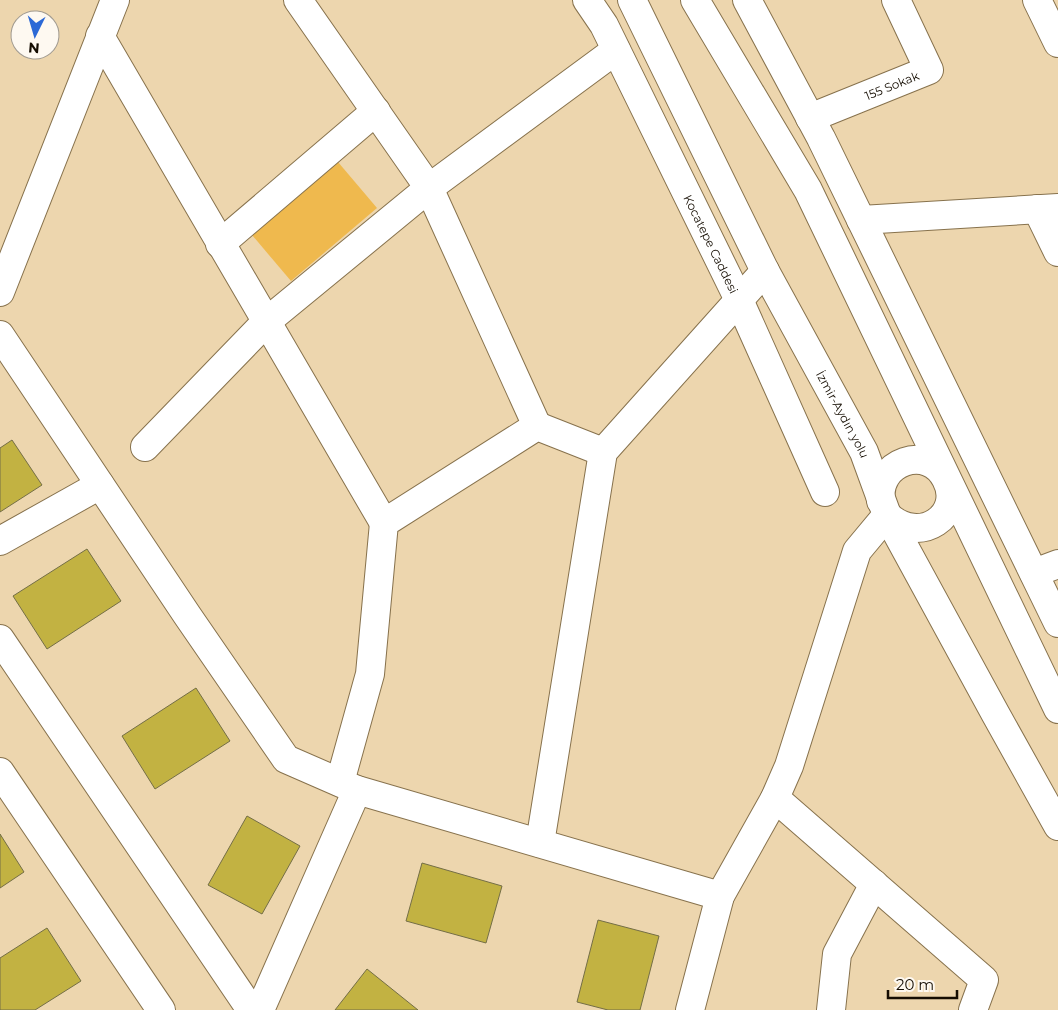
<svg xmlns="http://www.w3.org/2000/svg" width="1058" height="1010" viewBox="0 0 1058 1010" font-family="Montserrat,sans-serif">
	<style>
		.green { fill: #efb94e }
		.building { fill: #c2b242; stroke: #746e46 }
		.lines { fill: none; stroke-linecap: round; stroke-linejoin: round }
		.minor-casing { stroke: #87724d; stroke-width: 30 }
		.highway-casing { stroke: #87724d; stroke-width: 30 }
		.minor { stroke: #fff; stroke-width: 28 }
		.highway { stroke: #fff; stroke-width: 28 }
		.labels { text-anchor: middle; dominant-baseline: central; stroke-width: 5; stroke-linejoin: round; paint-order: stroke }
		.street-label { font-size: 12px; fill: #150d02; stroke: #fef9f1 }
	</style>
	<rect width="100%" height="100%" fill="#edd6ae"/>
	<path class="green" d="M338,162l39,46 -86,73 -39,-46z"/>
	<path class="building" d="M12,440l30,45 -42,27v-64z
		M87,549l34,52 -74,48 -34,-53z
		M196,688l34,53 -75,48 -33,-53z
		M247,816l53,30 -38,68 -54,-29z
		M0,834l24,38 -24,16z
		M422,863l80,23 -16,57 -80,-22z
		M598,920l61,16 -19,74h-32l-31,-8z
		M47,928l34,53 -46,29h-35v-52z
		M367,969l51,41h-83z"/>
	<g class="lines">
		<defs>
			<g id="minor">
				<path d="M298,0l131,188 108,238"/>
				<path id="s1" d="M587,0l17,25 135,275 86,192"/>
				<path d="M747,0l74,138 237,485"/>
				<path d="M1037,0l21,43"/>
				<path d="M100,36l284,487"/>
				<path id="s2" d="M810,118l119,-48 -33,-70"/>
				<path d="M1037,209l21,43"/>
				<path d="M861,220l197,-12"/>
				<path d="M220,244l156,-133"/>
				<path d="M0,292l115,-292"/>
				<path d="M0,335l187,280 99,144 71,31 363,106"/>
				<path d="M145,447l121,-125 163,-134 187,-138"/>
				<path d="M0,541l100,-56"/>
				<path d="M1034,573l24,-9"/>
				<path d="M0,639l251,371"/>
				<path d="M0,772l161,238"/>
				<path d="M340,782l30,-108 14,-151 153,-97 66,26"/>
				<path d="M775,798l209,182 -11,30"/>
				<path d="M540,843l63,-391 162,-181"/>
				<path d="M260,1010l97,-220"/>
				<path d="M690,1010l30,-114 55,-98 14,-32 68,-215 30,-36"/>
				<path d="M831,1010l6,-56 37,-70"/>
			</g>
			<g id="highway">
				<path id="s3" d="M632,0l133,271 99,181 23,63 108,198 63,113"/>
				<path d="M695,0l113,190 250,519"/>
				<path d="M881,501c-6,-39 47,-58 65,-22 19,35 -26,68 -59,36"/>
			</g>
		</defs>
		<use href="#minor" class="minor-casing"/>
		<use href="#highway" class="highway-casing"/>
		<use href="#minor" class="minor"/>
		<use href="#highway" class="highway"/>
	</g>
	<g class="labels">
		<g class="street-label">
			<text stroke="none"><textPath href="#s2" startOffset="88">155 Sokak</textPath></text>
			<text stroke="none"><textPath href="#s1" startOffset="274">Kocatepe Caddesi</textPath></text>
			<text stroke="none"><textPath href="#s3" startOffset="465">İzmir-Aydın yolu</textPath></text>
		</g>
	</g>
	<g transform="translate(35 35) rotate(185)"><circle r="24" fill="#fef9f1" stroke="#a19b91"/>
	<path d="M0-4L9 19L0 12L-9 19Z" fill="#2c69d6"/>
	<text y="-8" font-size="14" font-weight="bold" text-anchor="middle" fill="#150d02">N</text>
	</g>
	<path d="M888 990v8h69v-8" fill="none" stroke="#150d02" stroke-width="2.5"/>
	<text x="896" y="990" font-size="15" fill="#150d02" stroke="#fef9f1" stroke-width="4" paint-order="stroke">20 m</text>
</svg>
